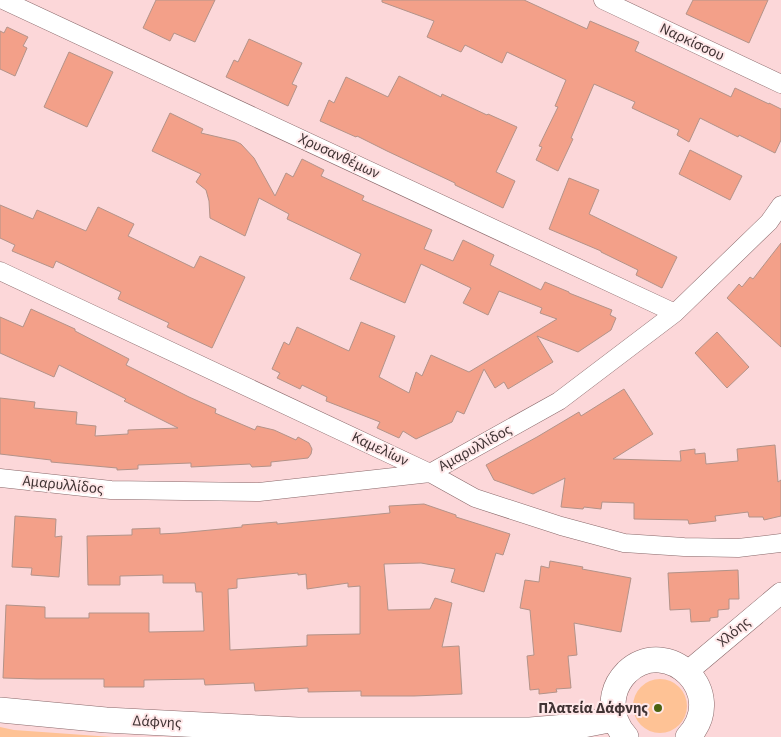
<svg xmlns="http://www.w3.org/2000/svg" width="781" height="737" viewBox="0 0 781 737" font-family="'Source Sans 3',sans-serif">
	<style>
		.green { fill: #fec295 }
		.building { fill: #f3a089; stroke: #b39389; fill-rule: evenodd }
		.lines { fill: none; stroke-linecap: round; stroke-linejoin: round }
		.minor-casing { stroke: #89686a; stroke-width: 19 }
		.tertiary-casing { stroke: #89686a; stroke-width: 22 }
		.secondary-casing { stroke: #89686a; stroke-width: 26 }
		.minor { stroke: #fff; stroke-width: 18 }
		.tertiary { stroke: #fff; stroke-width: 21 }
		.secondary { stroke: #fff; stroke-width: 25 }
		.poi-dot { fill: #4b6310; stroke: #ffe8e9; stroke-width: 2 }
		.labels { text-anchor: middle; dominant-baseline: central; stroke-width: 4; stroke-linejoin: round; paint-order: stroke }
		.street-label { font-size: 15px; fill: #413334; stroke: #ffe8e9 }
		.poi-label { font-size: 15px; font-weight: bold; fill: #413334; stroke: #ffe8e9; text-anchor: end }
	</style>
	<rect width="100%" height="100%" fill="#fcd7d9"/>
	<path class="green" d="M633 706a27 27 0 1 1 54 0a27 27 0 1 1-54 0Z
		M0,727l14,3 98,7h-112z"/>
	<path class="building" d="M156,0h59l-20,42 -21,-9 -4,8 -27,-13z
		M382,0h142l63,29 3,-8 49,21 -4,9 96,46 4,-9 34,16v-1l12,6v31l-6,13 -36,-18 -1,2 -38,-19 -11,24 -12,-7 2,-5 -47,-22 3,-6 -41,-18 -23,54 2,1 -15,32 -22,-11 6,-13 -3,-1 19,-39 -3,-1 11,-26 -59,-28 -5,11 -37,-18 -4,7 -34,-15 7,-16 -52,-19z
		M693,0h75l-19,43 -63,-29z
		M7,27l21,10 -5,9 4,2 -12,28 -15,-7v-38l4,2z
		M249,39l53,24 -10,21 5,2 -9,20 -62,-29 8,-17 4,2z
		M69,52l44,20 -26,55 -43,-20z
		M399,76l42,21 1,-3 45,21 1,-1 29,13 -21,45 19,9 -12,27 -48,-23v-2l-68,-32 -30,-15 -1,1 -36,-16 9,-21 5,3 12,-26 42,20z
		M170,113l33,16 -2,4 34,8 6,3 13,14 21,38 11,-23 7,4 9,-18 22,11 -3,6 43,20 -2,4 70,30 -8,19 29,12 10,-21 31,15 -4,10 51,25 4,-8 24,10v1l43,17 -2,5 6,3 -5,12 -33,22 -41,-16 16,26 -45,27 -4,-7 -9,6 -11,-19 -20,45 -7,-3 -5,11 -36,17 -13,-8 -4,7 -22,-10 3,-6 -54,-21 1,-4 -25,-12 -2,4 -23,-11 3,-5 -8,-4 12,-27 5,3 8,-18 52,24 12,-29 34,14 -16,41 30,16 7,-21 6,4 9,-21 38,17 88,-53 -17,-6 2,-5 -43,-17 -11,24 -25,-12 8,-15 -50,-24 -16,39 -55,-24 11,-25 -74,-35 2,-5 -30,-16 -14,38 -35,-18 -1,-17 -3,-11 -10,-8 5,-8 -49,-23z
		M690,150l52,26 -12,24 -51,-26z
		M569,178l30,12 -10,24 88,43 -15,31 -26,-13 2,-5 -37,-18v-1l-52,-22z
		M0,205l33,14 4,-9 49,21 12,-24 36,17 -6,12 66,32 6,-12 45,21 -33,71 -45,-21 2,-4 -51,-24 3,-7 -65,-31 -3,7 -41,-17 3,-6 -15,-7z
		M781,243v104l-54,-49 12,-14 3,3 8,-10 3,2z
		M31,309l44,20v2l54,28 -3,6 63,32 27,12 -1,4 40,17 2,-4 17,4 22,10 2,-3 11,6 3,6 -1,5 -3,4 -37,4v4l-19,1 -2,-3 -59,3v-4l-53,2v4l-21,1v-2l-66,-6v-2l-51,-6v-56l35,4 -1,6 43,4 -1,12 20,2 -1,10 33,-2v-4l50,-2 -54,-27 2,-2 -67,-34 -5,12 -54,-24v-36l23,10z
		M717,332l32,35 -22,21 -32,-35z
		M624,389l29,45 -40,25 68,2 -1,-10 15,-2v5l10,-1 1,11 32,-3 -1,-12 38,-4 3,37 3,-2v36l-17,4 -1,-3h-14l-1,-5 -33,4 1,5 -27,3 -1,-4 -54,-1v-16l-32,-1 -1,7 -17,-2 -1,2 -22,-2 4,-29 -32,16 -39,-14 -8,-15 51,-28 42,-25 2,4z
		M424,504l32,11v2l54,17 -7,21 -7,-2 -12,39 -33,-10 4,-13 -34,-6 -37,1 4,46 42,-1 5,-11 17,5 -10,44 17,-1 3,48 -48,2h-53v-5l-53,1v-4l-53,3 -1,-8 -49,2 -1,-6 -60,1v7h-40v-8h-67l-34,-1 3,-73 39,2v11h44v-5h60v19l55,-1 -2,-39h-6l-1,-9h-32v-8l-43,1v9h-32l-1,-49 45,-1v-6l28,-1v6l19,-1 63,-6v-2l35,-3v2l113,-11 -1,-7zM298,573v2l8,-1 1,15 41,-6v4l12,-1v48l-53,1v11l-77,4 -2,-61 9,-1v-9z
		M15,516l41,3 -1,18 7,-1 -3,41 -28,-2 1,-7 -20,-1z
		M550,561l33,6 -1,2 49,9 -10,54 -47,-9 3,32 -9,1 3,32 -15,1 1,3 -18,2v-5l-9,1 -3,-34 7,-1 -4,-45 -10,-2 5,-28 14,2 2,-16 8,2z
		M738,570l1,29h-10v10l-11,1v7l-8,1v3l-19,1 -1,-13 -20,1 -2,-37z"/>
	<g class="lines">
		<defs>
			<path id="minor" d="M3,0l672,313
				M603,0l178,84
				M0,271l430,202 45,25 86,28 63,17 60,4 54,1 43,-5
				M0,478l111,12 148,2 171,-19 129,-72 116,-88 94,-91 12,-17"/>
			<path id="tertiary" d="M687,672l94,-79"/>
			<path id="secondary" d="M0,710l106,10 192,10h232l48,-4 36,-7
				M626,737c-11,-12 -15,-26 -12,-42 2,-9 7,-17 13,-23 41,-38 102,21 61,65"/>
		</defs>
		<use href="#minor" class="minor-casing"/>
		<use href="#tertiary" class="tertiary-casing"/>
		<use href="#secondary" class="secondary-casing"/>
		<use href="#minor" class="minor"/>
		<use href="#tertiary" class="tertiary"/>
		<use href="#secondary" class="secondary"/>
	</g>
	<circle class="poi-dot" cx="658" cy="708" r="5"/>
	<g class="labels">
		<g class="street-label">
			<text transform="translate(692 42) rotate(25)">Ναρκίσσου</text>
			<text transform="translate(339 156) rotate(25)">Χρυσανθέμων</text>
			<text transform="translate(475 448) rotate(-29)">Αμαρυλλίδος</text>
			<text transform="translate(380 449) rotate(25)">Καμελίων</text>
			<text transform="translate(63 485) rotate(6)">Αμαρυλλίδος</text>
			<text transform="translate(734 632) rotate(-40)">Χλόης</text>
			<text transform="translate(157 722) rotate(3)">Δάφνης</text>
		</g>
		<g class="poi-label">
			<text x="648" y="708">Πλατεία Δάφνης</text>
		</g>
	</g>
</svg>
